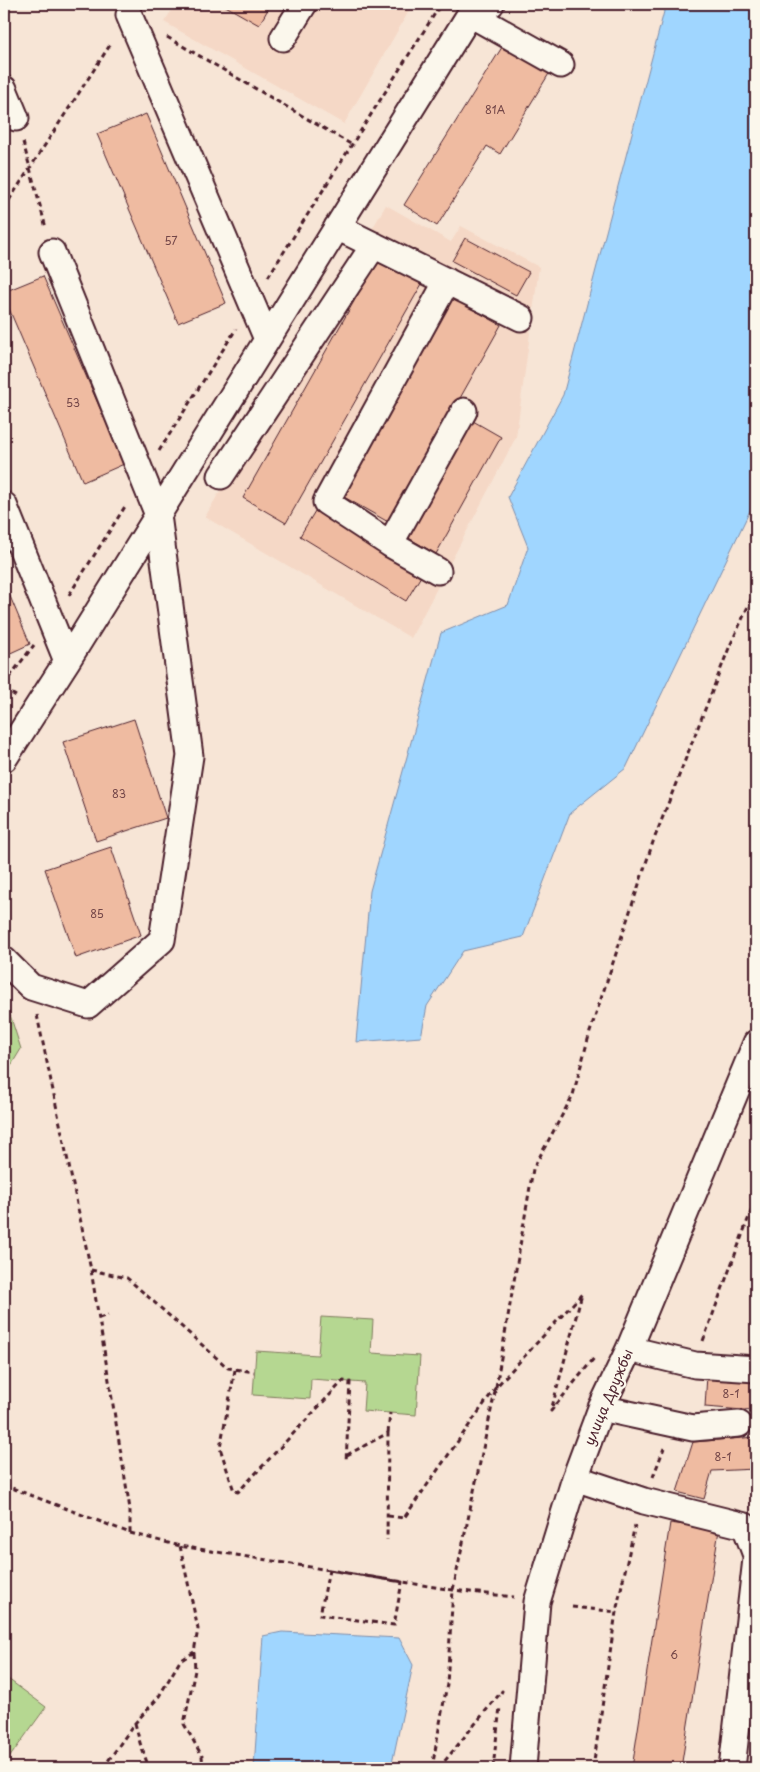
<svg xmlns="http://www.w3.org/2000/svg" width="760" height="1772" viewBox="0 0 760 1772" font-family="'Playpen Sans',sans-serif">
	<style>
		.built { fill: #f5d8c6 }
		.green { fill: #b5d791; stroke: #807b5e }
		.water { fill: #a0d6ff; stroke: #7e8daa }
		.building { fill: #efbba1; stroke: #4a1f2b }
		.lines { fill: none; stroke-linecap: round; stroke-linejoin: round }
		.minor-casing { stroke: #4a1f2b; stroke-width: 29 }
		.path { stroke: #4a1f2b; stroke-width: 3; stroke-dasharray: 5 4; stroke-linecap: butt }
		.minor { stroke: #fbf7ec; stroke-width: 25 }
		.labels { text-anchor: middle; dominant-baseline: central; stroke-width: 4.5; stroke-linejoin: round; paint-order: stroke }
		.number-label { font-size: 11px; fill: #734648 }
		.street-label { font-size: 14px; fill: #4a1f2b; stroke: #fbf7ec }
	</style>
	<rect width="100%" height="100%" fill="#f7e5d6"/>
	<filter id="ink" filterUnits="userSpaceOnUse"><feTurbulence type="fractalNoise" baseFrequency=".02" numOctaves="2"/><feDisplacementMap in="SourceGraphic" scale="10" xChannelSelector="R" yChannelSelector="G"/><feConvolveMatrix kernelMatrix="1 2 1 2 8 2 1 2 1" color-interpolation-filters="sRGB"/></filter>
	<g filter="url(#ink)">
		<path class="built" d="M176,4h237l-69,120 -180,-102z
			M386,205l65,37 10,-16 78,41 -23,170 -105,201 -206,-121z"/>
		<path class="green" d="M4,996l17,53 -17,28z
			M321,1317l52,3 -2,33 49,3 -4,59 -53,-4 2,-28 -54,-4 -1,20 -57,-4 3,-44 62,4z
			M4,1676l42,31 -42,58z"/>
		<path class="water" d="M666,4h90v494l-130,270 -56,45 -47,124 -60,14 -36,55 -6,31 -65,5 14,-151 71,-258 67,-28 20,-58 -20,-50 55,-102z
			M282,1632l117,6 14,27 -22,103h-137l9,-132z"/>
		<path class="building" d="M222,4h49l-12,21z
			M504,44l46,28 -50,82 -13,-8 -50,80 -33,-21z
			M146,114l80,189 -48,20 -81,-189z
			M465,238l64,34 -13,23 -64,-34z
			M379,257l44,25 -137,241 -43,-25z
			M43,276l81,188 -41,18 -79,-185v-5z
			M449,296l52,29 -111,198 -53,-30z
			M473,421l28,16 -65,117 -29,-17z
			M315,511l106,65 -15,25 -106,-65z
			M4,582l26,62 -26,12z
			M134,719l32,99 -70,23 -33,-99z
			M111,847l30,88 -65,23 -31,-89z
			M707,1375l49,3v33l-51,-4z
			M756,1437v32l-44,2 -8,28 -27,-7 16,-50z
			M670,1523l49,7 -38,238h-49z"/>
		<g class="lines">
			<defs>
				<path id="minor" d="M470,14l91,51
					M129,15l138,324
					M283,38l21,-34
					M4,89l12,29
					M337,227l184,91
					M221,476l153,-231
					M4,505l63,156
					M390,544l74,-133
					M438,571l-48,-27 -64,-42 121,-221
					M4,759l63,-98 403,-647 21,-10
					M4,960l27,27 57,18 74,-65 28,-184 -32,-241 -106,-263
					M629,1349l66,16 61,4
					M601,1408l92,20 46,-4
					M575,1478l69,23 101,25 11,29
					M523,1768l14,-166 38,-124 26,-70 28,-59 127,-306
					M732,1768l24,-209"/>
			</defs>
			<use href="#minor" class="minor-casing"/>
			<path class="path" d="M167,37l187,109
				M23,142l23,86
				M4,208l108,-166
				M268,277l173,-273
				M159,451l77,-122
				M69,595l57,-90
				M4,684l30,-39
				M4,689l12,7
				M37,1015l54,255 39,239v24
				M91,1270l36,8 101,90 26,4
				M99,1318l9,-3
				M703,1341l53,-143
				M235,1370l-15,78 14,43 4,1 105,-111 7,1 -4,80
				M388,1433l2,-20
				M347,1455l41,-22 -1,107
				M653,1477l11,-29
				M4,1485l126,48 50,13 273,44 61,7
				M388,1516l16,2 92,-131 86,-93 -31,117 44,-54
				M329,1570l73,12 -8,43 -74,-10z
				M572,1607l44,5
				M194,1653l1,17 -11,54 18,32 1,12
				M135,1723l5,20 9,25
				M103,1768l32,-45 23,-25 22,-37 14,-9 4,-23 -18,-83
				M432,1768l15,-84 6,-94 43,-203 37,-218 40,-74 17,-63 63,-190 76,-194 27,-59
				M439,1768l63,-77 -1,2
				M493,1768l7,-61
				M593,1768l23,-156 19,-87"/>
			<use href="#minor" class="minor"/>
		</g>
	</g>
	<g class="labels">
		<g class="number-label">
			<text x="495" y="109">81А</text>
			<text x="171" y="240">57</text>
			<text x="73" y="402">53</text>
			<text x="119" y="793">83</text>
			<text x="97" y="913">85</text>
			<text x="731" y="1393">8-1</text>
			<text x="723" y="1456">8-1</text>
			<text x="674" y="1654">6</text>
		</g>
		<g class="street-label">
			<text transform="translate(608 1397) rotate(-67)">улица Дружбы</text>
		</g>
	</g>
	<rect width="760" height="1772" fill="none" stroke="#fbf7ec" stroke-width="20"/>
	<rect x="10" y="10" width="740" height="1752" fill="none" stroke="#4a1f2b" stroke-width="2" filter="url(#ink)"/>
</svg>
